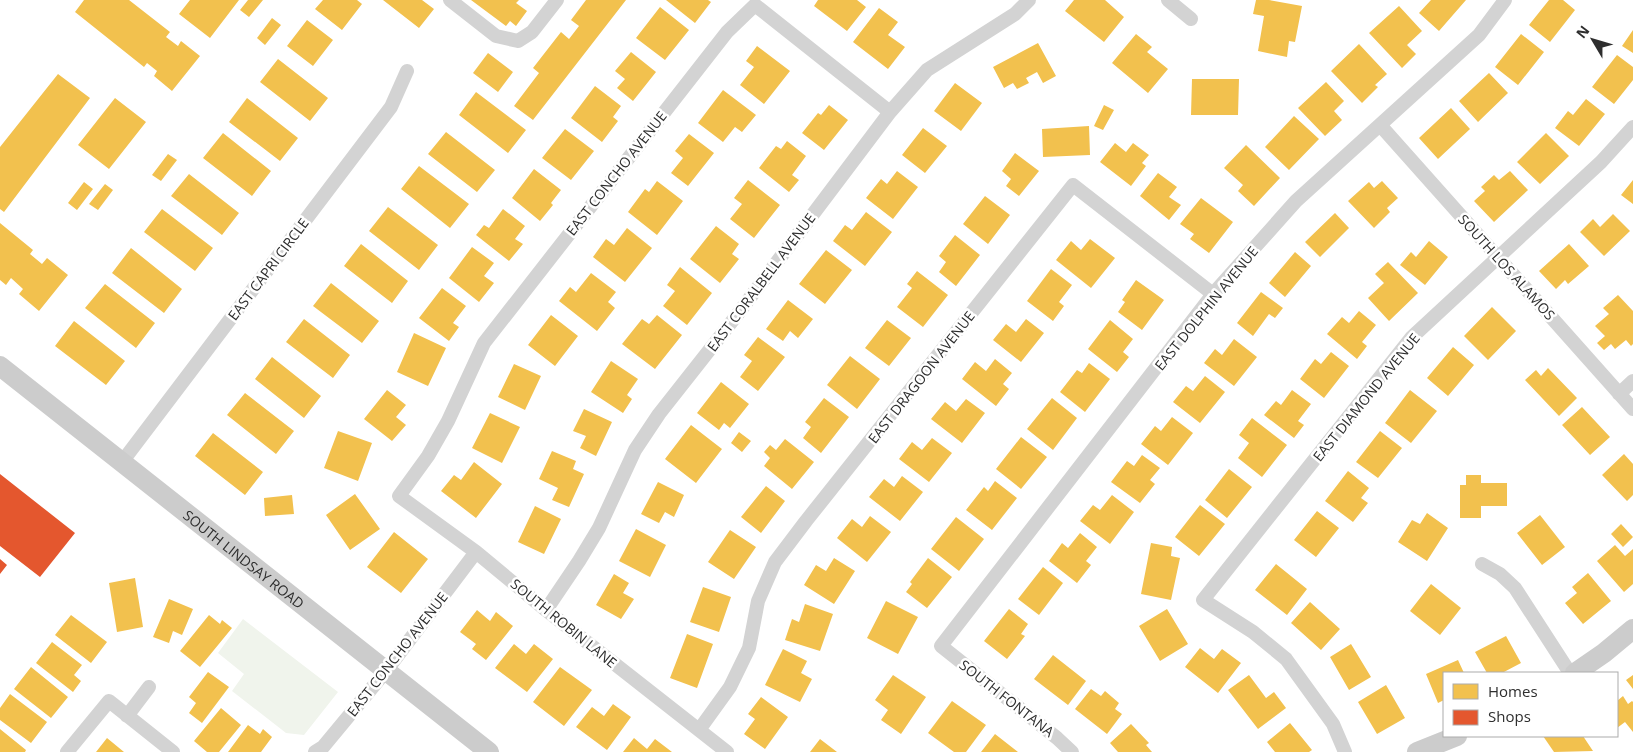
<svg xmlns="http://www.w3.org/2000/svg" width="1633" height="752" viewBox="0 0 1633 752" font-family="'Open Sans',sans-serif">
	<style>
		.green { fill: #f0f4ec }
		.homes { fill: #f2c14e }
		.shops { fill: #e4572e }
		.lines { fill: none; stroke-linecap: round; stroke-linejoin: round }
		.street { stroke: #d3d3d3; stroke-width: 14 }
		.secondary { stroke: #ccc; stroke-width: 20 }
		.labels { text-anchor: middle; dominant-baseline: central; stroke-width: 5; stroke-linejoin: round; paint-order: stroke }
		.street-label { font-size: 14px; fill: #2e2e2e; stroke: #fff }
	</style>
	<rect width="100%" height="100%" fill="#fff"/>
	<path class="green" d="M243,619l95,73 -34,43 -18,-2 -54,-42 12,-17 -26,-21z"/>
	<path class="homes" d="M84,0h45l41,32 -4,5 12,9 3,-5 19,15 -28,35 -18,-15 3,-5 -10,-8 -3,4 -69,-55z
		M190,0h49l-29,38 -31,-24z
		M248,0h15l-14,17 -9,-7z
		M323,0h34l5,4 -20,26 -27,-21z
		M383,0h39l12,9 -15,19z
		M471,0h48l-3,3 11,8 -11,15 -6,-5 -4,5z
		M586,0h40l-93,120 -19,-14 25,-33 -6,-5 28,-36 8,7 10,-13 -8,-6z
		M666,0h42l3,2 -16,21z
		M818,0h39l9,7 -19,24 -33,-25z
		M1074,0h31l19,17 -20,25 -39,-31z
		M1256,0h13l33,6 -7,36 -6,-1 -2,16 -29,-6 6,-35 -11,-2z
		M1431,0h35l-27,31 -20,-18z
		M1549,0h14l12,10 -25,32 -21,-17z
		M1399,6l23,25 -15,14 9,9 -14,14 -33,-35z
		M660,7l29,23 -24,30 -29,-22z
		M879,8l19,14 -10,13 17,12 -17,22 -35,-27z
		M272,18l9,7 -16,20 -8,-7z
		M307,20l26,20 -20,26 -26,-20z
		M1633,30v23l-11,-7z
		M1136,34l16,13 -5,5 21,17 -20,24 -36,-30z
		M1521,34l23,18 -26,33 -23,-18z
		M1038,43l18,33 -13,7 -6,-11 -11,6 3,5 -12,6 -4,-6 -9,5 -11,-21z
		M1359,44l28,30 -12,11 3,2 -16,16 -31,-32z
		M757,46l33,25 -26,33 -24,-19 14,-18 -8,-6z
		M631,52l25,20 -23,29 -16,-13 8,-9 -10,-8z
		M488,53l25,19 -15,20 -25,-19z
		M1617,55l16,12v13l-19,24 -22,-17z
		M278,59l50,39 -18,23 -50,-39z
		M1489,73l19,20 -30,29 -19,-21z
		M58,74l32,24 -86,114 -4,-3v-62z
		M1192,79h47l-1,36h-47z
		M1326,82l18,19 -10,10 8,9 -17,16 -27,-28z
		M955,83l27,20 -21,28 -27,-20z
		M595,86l26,20 -8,11 5,4 -16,21 -31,-24z
		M723,90l33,25 -14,17 -7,-5 -12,15 -25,-19z
		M476,92l50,38 -18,23 -49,-38z
		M115,98l31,24 -37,47 -31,-24z
		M247,98l51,40 -18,23 -51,-39z
		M1586,99l19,15 -26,32 -24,-18 13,-17 5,4z
		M829,105l19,15 -24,30 -22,-17 16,-20 3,2z
		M1104,105l10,5 -11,20 -9,-4z
		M1451,108l19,21 -32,30 -19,-21z
		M1294,116l25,23 -30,31 -24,-23z
		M1089,126l1,29 -47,2 -1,-28z
		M923,128l24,18 -22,27 -23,-18z
		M565,129l29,22 -23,29 -29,-22z
		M446,132l49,38 -18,22 -49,-38z
		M223,133l48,38 -19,25 -49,-38z
		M1546,133l23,23 -29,28 -23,-22z
		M689,134l25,19 -26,33 -17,-13 12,-15 -8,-7z
		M787,141l19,15 -14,19 7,5 -10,12 -30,-24 17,-22 5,3z
		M1115,143l11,9 7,-9 16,12 -7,8 4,3 -15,20 -31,-24z
		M1246,145l34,33 -26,28 -16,-15 5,-6 -19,-17z
		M1015,153l24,18 -20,25 -13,-10 5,-7 -9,-8z
		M168,154l9,6 -16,21 -9,-6z
		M419,166l50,38 -19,24 -49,-39z
		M534,169l27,21 -10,13 2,2 -13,16 -28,-23z
		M897,171l21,16 -25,32 -27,-21 15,-19 6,5z
		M1510,171l18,19 -34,32 -20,-21 11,-10 -4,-4 13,-12 5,5z
		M1158,173l19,14 -8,10 12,8 -12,15 -29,-24z
		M189,174l50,39 -17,22 -51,-39z
		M748,180l32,25 -26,33 -24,-19 12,-15 -8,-6z
		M1633,180v24l-12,-9z
		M657,181l26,20 -26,34 -29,-23 17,-23 4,3z
		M1382,181l16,17 -11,10 3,4 -16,16 -26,-27 21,-19 5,6z
		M84,182l9,7 -16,21 -9,-7z
		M105,184l8,6 -15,20 -9,-6z
		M985,196l25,19 -22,29 -25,-20z
		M1201,198l32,24 -24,31 -19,-14 4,-5 -14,-10z
		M388,207l50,38 -19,25 -50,-39z
		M162,209l51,39 -18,23 -51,-39z
		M503,209l22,17 -10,13 8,5 -14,17 -33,-26 8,-10 5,3z
		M866,212l26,20 -27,34 -32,-25 12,-16 7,5z
		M1335,213l14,15 -29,29 -15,-15z
		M1613,214l17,17 -26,25 -24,-24 13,-13 7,8z
		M0,223l33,27 -3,4 12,10 5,-6 21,17 -29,36 -20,-17 4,-5 -12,-11 -5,7 -6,-5z
		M716,226l23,18 -7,10 7,5 -19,24 -30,-24z
		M627,228l25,20 -27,34 -32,-25 13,-18 8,6z
		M955,235l25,20 -24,31 -17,-14 7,-10 -7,-6z
		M1090,239l25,19 -24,30 -35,-28 15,-19 10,9z
		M1429,241l19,16 -23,28 -25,-20 11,-13 5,5z
		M361,244l47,37 -16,22 -48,-37z
		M1569,244l20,22 -21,18 -3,-4 -9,9 -17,-18z
		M472,247l22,16 -10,13 10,7 -15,19 -30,-24z
		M131,248l51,41 -18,24 -52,-40z
		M826,250l26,20 -27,34 -26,-20z
		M1295,252l16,14 -26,31 -16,-14z
		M1388,262l30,31 -29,28 -21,-23 16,-15 -9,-9z
		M680,267l32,26 -25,32 -24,-19 12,-15 -8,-6z
		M1051,269l21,16 -13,17 5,4 -11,15 -26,-20z
		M917,271l31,24 -25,32 -26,-20 15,-19 -5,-4z
		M591,273l25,19 -8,10 7,6 -18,23 -38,-30 11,-14 6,5z
		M1136,280l28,20 -22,30 -24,-18 7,-10 -3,-2z
		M331,283l48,38 -17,22 -49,-37z
		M105,284l50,39 -19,25 -51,-40z
		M442,288l24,18 -13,17 6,4 -10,14 -30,-23z
		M1261,292l22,16 -8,10 -6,-4 -16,22 -16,-13z
		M1618,295l15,16v33l-2,2 -5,-6 -11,9 -4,-5 -7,6 -7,-7 8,-7 -10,-10 14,-12 -6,-6z
		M788,300l25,19 -15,19 -8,-7 -7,10 -17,-12z
		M1492,307l24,24 -28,29 -24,-24z
		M1359,311l17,14 -14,17 5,4 -10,13 -30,-25 15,-17 7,6z
		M551,315l27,21 -23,30 -27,-21z
		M657,315l25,20 -27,34 -33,-25 20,-25 7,5z
		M304,319l46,36 -17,23 -47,-36z
		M1026,319l18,14 -23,29 -28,-22 13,-16 10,8z
		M887,320l24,18 -22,28 -24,-18z
		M1110,320l23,19 -10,13 6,5 -12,15 -29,-23z
		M74,321l51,40 -19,24 -51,-39z
		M414,333l32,15 -18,38 -31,-14z
		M758,337l27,20 -27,34 -18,-14 12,-16 -8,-6z
		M1234,339l23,18 -23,29 -30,-23 11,-14 7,6z
		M1453,347l21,18 -26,31 -21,-18z
		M1331,352l18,14 -25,32 -24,-19 15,-20 6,5z
		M850,356l30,23 -23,30 -30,-24z
		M272,357l49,39 -17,22 -49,-39z
		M995,359l17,14 -9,11 6,5 -13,17 -34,-27 13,-17 11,9z
		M611,361l27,18 -11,16 5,4 -9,14 -32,-21z
		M1089,363l21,16 -25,33 -25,-20 17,-22 5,3z
		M514,364l27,12 -16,34 -27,-13z
		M1548,368l29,30 -18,18 -34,-36 11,-10 5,6z
		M1205,376l20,16 -25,31 -27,-21 13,-16 7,5z
		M721,382l28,22 -19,24 -6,-5 -5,7 -22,-17z
		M387,390l19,15 -10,12 10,8 -14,16 -28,-22z
		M1292,390l19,14 -13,17 6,4 -10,13 -30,-23 12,-14 5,4z
		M1410,390l27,21 -26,32 -26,-20z
		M245,393l49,38 -18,23 -49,-39z
		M824,398l25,19 -28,36 -18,-15 8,-11 -6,-5z
		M1052,398l25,20 -24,32 -26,-21z
		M966,399l19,14 -23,30 -31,-24 14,-17 11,9z
		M1582,407l28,30 -20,18 -28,-30z
		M584,409l28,13 -16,34 -16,-8 6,-12 -13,-5z
		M490,413l30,14 -18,36 -30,-15z
		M1172,417l21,16 -25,32 -27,-21 14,-18 6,5z
		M1252,418l35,27 -25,32 -24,-19 11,-15 -10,-8z
		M691,425l31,24 -26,34 -31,-24z
		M338,431l34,12 -14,38 -34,-13z
		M1380,431l22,17 -24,30 -22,-16z
		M739,432l12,9 -9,11 -11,-9z
		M213,433l50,39 -18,23 -50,-39z
		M1021,437l26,20 -26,32 -25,-20z
		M932,438l20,15 -23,29 -30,-23 13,-17 10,8z
		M785,439l29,23 -22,27 -28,-23 6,-8 -6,-6 6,-7 6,5z
		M552,451l24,10 -3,8 11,5 -15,33 -17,-7 6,-12 -19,-9z
		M1624,454l9,10v31l-6,6 -25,-26z
		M1142,455l18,13 -10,12 5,4 -15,19 -29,-21 16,-21 7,5z
		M474,462l28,22 -26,34 -35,-27 13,-16 7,5z
		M1229,469l23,18 -25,31 -22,-18z
		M1348,471l21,17 -8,10 7,5 -15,19 -28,-21z
		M1466,475h15v8h26v23h-26v12h-21v-33h6z
		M902,476l21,16 -23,29 -31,-24 15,-18 10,8z
		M995,481l22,17 -25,32 -26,-20 18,-23 4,4z
		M658,482l26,13 -10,22 -9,-5 -6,11 -18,-9z
		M766,486l19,15 -24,32 -20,-16z
		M355,494l25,35 -30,21 -24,-35z
		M292,495l2,19 -29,2 -1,-18z
		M1112,495l22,17 -24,32 -30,-23 13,-16 7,5z
		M1200,505l25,19 -26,32 -24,-19z
		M535,506l26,13 -17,35 -26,-12z
		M1317,511l22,17 -23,29 -22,-17z
		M1427,513l21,15 -21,33 -29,-19 14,-22 8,4z
		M1540,515l25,32 -23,18 -25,-32z
		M870,516l21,16 -24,30 -30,-24 15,-19 10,8z
		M956,517l28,22 -25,32 -28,-22z
		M1621,524l12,13 -10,10 -12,-13z
		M636,529l30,16 -16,32 -31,-16z
		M730,530l26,17 -22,32 -26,-17z
		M394,532l34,27 -27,34 -34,-26z
		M1080,533l17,14 -11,14 5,4 -14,18 -28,-22 13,-18 6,5z
		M1151,543l21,4 -1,9 9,2 -9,42 -30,-6z
		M1615,545l10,11 8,-7v35l-9,8 -27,-31z
		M834,558l21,13 -21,33 -30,-19 12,-20 10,6z
		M928,558l24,19 -25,31 -21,-16 6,-8 -2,-2z
		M1276,564l31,25 -20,26 -32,-25z
		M1043,567l20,16 -24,32 -21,-16z
		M1588,573l23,28 -28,23 -18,-21 12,-10 -5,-6z
		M614,574l15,9 -6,10 11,6 -13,20 -25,-14z
		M135,578l8,49 -26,5 -8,-49z
		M1431,584l30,24 -21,27 -30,-24z
		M703,587l28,10 -12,35 -29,-10z
		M169,599l24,10 -11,26 -9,-4 -4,12 -16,-6z
		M886,601l32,16 -20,37 -31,-16z
		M1310,602l30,27 -19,21 -30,-27z
		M805,604l28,10 -13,37 -35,-11 7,-21 7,3z
		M1009,609l19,15 -7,10 4,2 -18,23 -23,-18z
		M1167,609l21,35 -28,17 -21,-35z
		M477,610l13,11 6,-9 17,14 -27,34 -14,-11 4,-5 -16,-12z
		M71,615l36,27 -16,21 -36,-28z
		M209,615l11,9 2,-4 10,8 -32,39 -20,-16z
		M687,634l26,10 -16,44 -27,-10z
		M1506,636l15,27 -19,10h-15l-12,-21z
		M52,642l30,23 -8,10 7,6 -8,11 -37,-29z
		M514,644l12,10 8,-10 19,15 -26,33 -32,-24z
		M1351,644l20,33 -22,13 -19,-33z
		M1200,648l14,11 8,-10 19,14 -23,30 -33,-26z
		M783,649l24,12 -6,12 11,6 -12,23 -35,-17z
		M1053,655l33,26 -18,24 -34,-26z
		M1458,660l6,13h-20v27l-6,3 -12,-29z
		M31,667l37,30 -17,21 -37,-29z
		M560,667l32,23 -28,36 -31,-24z
		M208,672l21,15 -27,36 -13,-10 7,-10 -7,-6z
		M893,675l33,22 -25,37 -20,-14 7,-10 -13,-10z
		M1249,675l17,23 8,-6 12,16 -28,21 -30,-39z
		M1633,675v14l-7,-9z
		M1386,685l19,33 -28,16 -19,-32z
		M1091,689l10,7 4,-5 14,12 -4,6 7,5 -15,20 -32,-25z
		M10,694l37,28 -16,21 -31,-23v-12z
		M1623,696l5,8 4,-3 1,1v30l-8,-10 -8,6v-27z
		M761,697l27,20 -23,32 -21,-15 11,-15 -7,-5z
		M952,701l34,24 -20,27h-12l-26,-19z
		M613,704l18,13 -24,33 -31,-23 16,-20 12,9z
		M221,708l20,17 -22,27h-12l-13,-11z
		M1290,723l22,27 -3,2h-34l-8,-10z
		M1131,724l18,19 -3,2 6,7h-34l-8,-9z
		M248,725l12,9 3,-5 9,8 -11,15h-33z
		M0,729l26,21 -1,2h-25z
		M995,734l23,18h-37z
		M1543,736h40l10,15 -39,1z
		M107,738l17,14h-28z
		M634,738l13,11 8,-10 17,13h-49z
		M820,739l17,13h-27z"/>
	<path class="shops" d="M0,474l75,59 -35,44 -40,-31z
		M0,559l7,6 -7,9z"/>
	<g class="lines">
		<path class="street" d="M450,0l46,36 22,5 14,-9 25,-32
			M1168,0l23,19
			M1380,125l253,284
			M1619,394l14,-13
			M122,462l269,-355 16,-36
			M1482,564l18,10 15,14 55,85
			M546,610l33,-49 20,-33 36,-78 24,-36 78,-99 153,-203 37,-42 88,-56 14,-14
			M127,716l22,-29
			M699,730l31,-43 19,-39 9,-47 17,-39 31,-41 267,-336 140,109
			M67,752l42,-51 64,51
			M315,752l8,-5 63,-76 90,-119
			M727,752l-181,-142 -70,-58 -77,-56 29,-40 20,-35 36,-78 243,-311 28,-27 135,107
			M1072,752l-15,-14 -116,-92 272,-352 83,-93 183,-166 26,-35
			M1345,752l-12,-28 -47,-65 -33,-27 -50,-32 208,-262 190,-176 32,-35"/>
		<g class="secondary">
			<path id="s1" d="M0,366l489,386"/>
			<path d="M1575,673l29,-20 29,-24"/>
			<path d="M1417,752l40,-16"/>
		</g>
	</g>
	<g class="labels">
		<g class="street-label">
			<text transform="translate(616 173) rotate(-52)">EAST CONCHO AVENUE</text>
			<text transform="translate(1507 267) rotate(48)">SOUTH LOS ALAMOS</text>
			<text transform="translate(268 269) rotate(-53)">EAST CAPRI CIRCLE</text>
			<text transform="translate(761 282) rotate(-53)">EAST CORALBELL AVENUE</text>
			<text transform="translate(1206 308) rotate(-51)">EAST DOLPHIN AVENUE</text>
			<text transform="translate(921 377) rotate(-52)">EAST DRAGOON AVENUE</text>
			<text transform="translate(1366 397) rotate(-51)">EAST DIAMOND AVENUE</text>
			<text stroke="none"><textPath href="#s1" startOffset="311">SOUTH LINDSAY ROAD</textPath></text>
			<text transform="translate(564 623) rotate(39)">SOUTH ROBIN LANE</text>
			<text transform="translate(397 654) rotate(-52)">EAST CONCHO AVENUE</text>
			<text transform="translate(1007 698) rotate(38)">SOUTH FONTANA</text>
		</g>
	</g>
	<rect x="1443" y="672" width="175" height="65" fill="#ffffff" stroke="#ababab"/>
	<rect x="1453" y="684" width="25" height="15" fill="#f2c14e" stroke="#ababab"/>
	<text x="1488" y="697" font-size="15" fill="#2e2e2e">Homes</text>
	<rect x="1453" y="710" width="25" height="15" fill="#e4572e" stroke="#ababab"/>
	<text x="1488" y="722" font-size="15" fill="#2e2e2e">Shops</text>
	<g transform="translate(1593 40) rotate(308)" stroke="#ffffff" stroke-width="4" paint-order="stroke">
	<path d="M0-4L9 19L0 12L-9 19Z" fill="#2e2e2e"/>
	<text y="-8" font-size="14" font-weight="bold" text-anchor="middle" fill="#2e2e2e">N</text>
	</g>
</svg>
